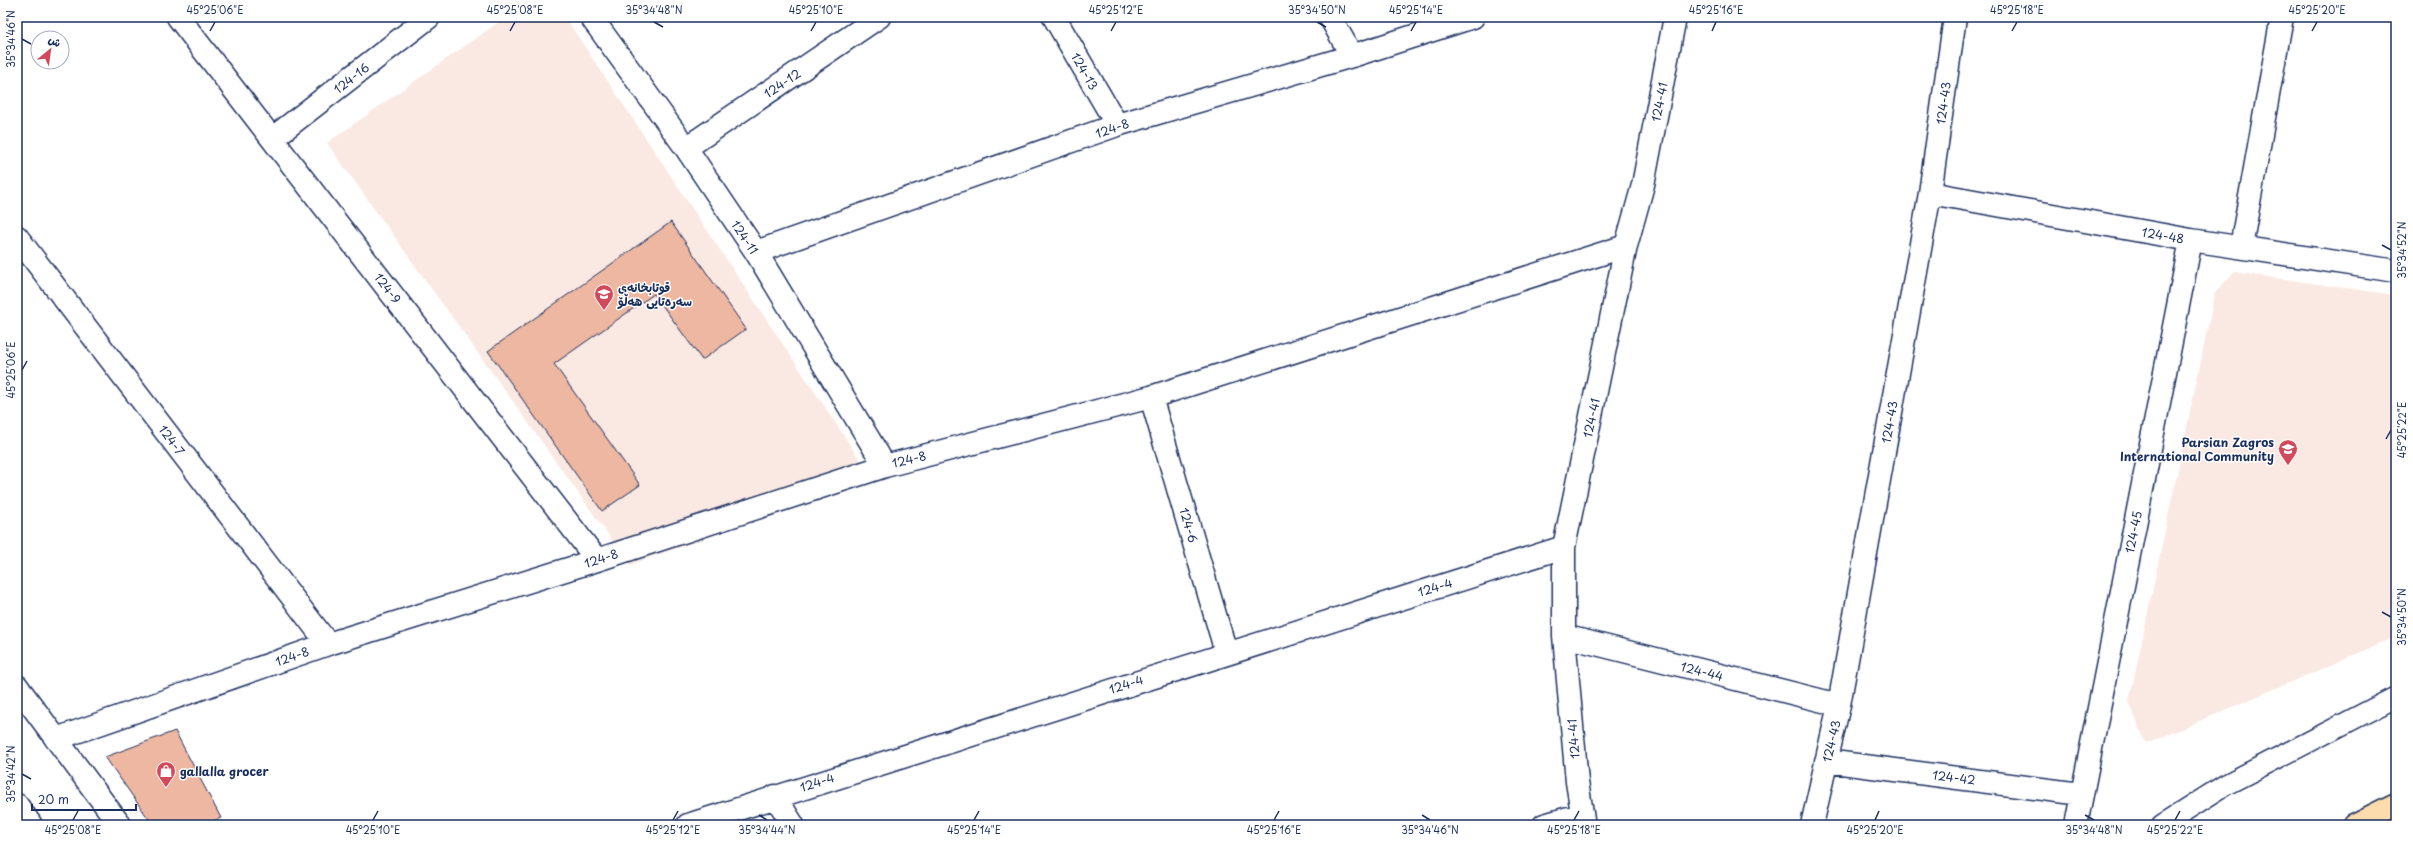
<svg xmlns="http://www.w3.org/2000/svg" width="2413" height="842" viewBox="0 0 2413 842" font-family="'Playpen Sans','Playpen Sans Arabic',sans-serif">
	<style>
		.built { fill: #fae9e3 }
		.building { fill: #edb7a1; stroke: #1b2f5e }
		.lines { fill: none; stroke-linecap: round; stroke-linejoin: round }
		.lane-casing { stroke: #1b2f5e; stroke-width: 23 }
		.street-casing { stroke: #1b2f5e; stroke-width: 25 }
		.secondary-casing { stroke: #1b2f5e; stroke-width: 25 }
		.primary-casing { stroke: #1b2f5e; stroke-width: 25 }
		.lane { stroke: #fff; stroke-width: 20 }
		.street { stroke: #fff; stroke-width: 22 }
		.secondary { stroke: #fff; stroke-width: 22 }
		.primary { stroke: #fcdcac; stroke-width: 22 }
		.ticks { fill: none; stroke: #1b2f5e; stroke-width: 1.5 }
		.labels { text-anchor: middle; dominant-baseline: central; stroke-width: 3; stroke-linejoin: round; paint-order: stroke }
		.street-label { font-size: 12px; fill: #1b2f5e; stroke: #fff }
		.poi-label { font-size: 12px; font-weight: bold; fill: #1b2f5e; stroke: #fff; text-anchor: start }
		.neatline { fill: none; stroke: #1b2f5e; stroke-width: 1.5 }
		.ticks-label { font-size: 10px; text-anchor: middle; fill: #1b2f5e }
	</style>
	<rect width="100%" height="100%" fill="#fff"/>
	<filter id="ink" filterUnits="userSpaceOnUse"><feTurbulence type="fractalNoise" baseFrequency=".025" numOctaves="2"/><feDisplacementMap in="SourceGraphic" scale="8" xChannelSelector="R" yChannelSelector="G"/><feConvolveMatrix kernelMatrix="1 2 1 2 8 2 1 2 1" color-interpolation-filters="sRGB"/></filter>
	<g filter="url(#ink)">
		<path class="built" d="M506,17h59l307,461 -242,87 -303,-422z
			M2234,272l162,23v342l-250,107 -17,-42 86,-409z"/>
		<path class="building" d="M671,222l75,107 -44,31 -48,-66 -100,70 86,121 -38,26 -114,-160z
			M175,731l46,87 -18,7h-50l-48,-68z"/>
		<g class="lines">
			<defs>
				<path id="lane" d="M2162,825l63,-40 171,-88"/>
				<path id="street" d="M178,17l419,543
					M591,17l95,131 70,104 129,214
					M1054,17l63,108
					M1330,17l22,39
					M273,138l156,-121
					M686,148l193,-131
					M1930,193l261,47 205,31
					M17,237l311,407
					M2241,247l41,-230
					M756,252l361,-127 235,-69 121,-39
					M1151,397l75,255
					M1564,636l275,69
					M56,739l272,-95 269,-84 288,-94 266,-69 475,-151
					M1826,761l255,33
					M775,796l18,29
					M688,825l876,-278
					M1544,825l38,-11
					M1584,825l-7,-43 -13,-146v-89l62,-301 17,-61 32,-168
					M1812,825l27,-120 91,-512 25,-176
					M2076,825l115,-585"/>
				<path id="secondary" d="M17,686l103,139
					M17,805l14,20"/>
				<path id="primary" d="M2354,825l42,-21"/>
			</defs>
			<use href="#lane" class="lane-casing"/>
			<use href="#street" class="street-casing"/>
			<use href="#secondary" class="secondary-casing"/>
			<use href="#primary" class="primary-casing"/>
			<use href="#lane" class="lane"/>
			<use href="#street" class="street"/>
			<use href="#secondary" class="secondary"/>
			<use href="#primary" class="primary"/>
		</g>
	</g>
	<path class="ticks" d="M654,22l9,5M1317,22l9,5M210,31l5,-9M510,31l5,-9M811,31l5,-9M1111,31l5,-9M1411,31l5,-9M1712,31l4,-9M2012,31l5,-9M2312,31l5,-9M22,39l9,5M2382,245l9,5M22,370l5,-9M2386,439l5,-9M2382,612l9,5M22,774l9,5M759,815l8,5M1422,815l8,5M2085,815l9,5M73,820l5,-9M373,820l5,-9M673,820l5,-9M974,820l5,-9M1274,820l5,-9M1574,820l5,-9M1875,820l4,-9M2175,820l5,-9"/>
	<defs>
		<symbol id="school-pin" viewBox="-11 -11 22 30"><path d="M0 17L-7.5 6A9.5 9.5 0 1 1 7.5 6Z" fill="#d1495b" stroke="#fff"/><path d="M0-5L7-2L0 1L-7-2ZM-4 1L0 2.5L4 1V4Q0 6-4 4Z" fill="#fff"/></symbol>
		<symbol id="shop-pin" viewBox="-11 -11 22 30"><path d="M0 17L-7.5 6A9.5 9.5 0 1 1 7.5 6Z" fill="#d1495b" stroke="#fff"/><path d="M-5-2.5h2.3a2.7 3.5 0 0 1 5.4 0H5L5.5 6h-11ZM-1.5-2.5h3a1.5 2.3 0 0 0-3 0Z" fill="#fff"/></symbol>
	</defs>
	<g fill-rule="evenodd">
		<use href="#school-pin" x="593" y="283" width="22" height="30"/>
		<use href="#school-pin" x="2277" y="438" width="22" height="30"/>
		<use href="#shop-pin" x="155" y="760" width="22" height="30"/>
	</g>
	<g class="labels">
		<g class="street-label">
			<text transform="translate(1085 71) rotate(60)">124-13</text>
			<text transform="translate(351 78) rotate(-38)">124-16</text>
			<text transform="translate(782 83) rotate(-34)">124-12</text>
			<text transform="translate(1659 102) rotate(-79)">124-41</text>
			<text transform="translate(1943 103) rotate(-82)">124-43</text>
			<text transform="translate(1112 128) rotate(-19)">124-8</text>
			<text transform="translate(2163 235) rotate(10)">124-48</text>
			<text transform="translate(745 237) rotate(56)">124-11</text>
			<text transform="translate(388 288) rotate(52)">124-9</text>
			<text transform="translate(1591 418) rotate(-78)">124-41</text>
			<text transform="translate(1889 422) rotate(-80)">124-43</text>
			<text transform="translate(172 440) rotate(53)">124-7</text>
			<text transform="translate(909 459) rotate(-14)">124-8</text>
			<text transform="translate(1189 525) rotate(74)">124-6</text>
			<text transform="translate(2133 532) rotate(-79)">124-45</text>
			<text transform="translate(601 558) rotate(-18)">124-8</text>
			<text transform="translate(1435 587) rotate(-17)">124-4</text>
			<text transform="translate(292 656) rotate(-19)">124-8</text>
			<text transform="translate(1702 671) rotate(14)">124-44</text>
			<text transform="translate(1126 684) rotate(-18)">124-4</text>
			<text transform="translate(1573 739) rotate(-95)">124-41</text>
			<text transform="translate(1831 741) rotate(-77)">124-43</text>
			<text transform="translate(1954 777) rotate(7)">124-42</text>
			<text transform="translate(817 782) rotate(-18)">124-4</text>
		</g>
		<g class="poi-label">
			<text x="618" y="287">قوتابخانەی<tspan x="618" dy="14">سەرەتایی هەڵۆ</tspan></text>
			<text x="2274" y="442" text-anchor="end">Parsian Zagros<tspan x="2274" dy="14">International Community</tspan></text>
			<text x="180" y="771">gallalla grocer</text>
		</g>
	</g>
	<rect width="2413" height="842" fill="none" stroke="#fff" stroke-width="44"/>
	<g transform="translate(50 50) rotate(29)"><circle r="19" fill="#ffffff" stroke="#a4acbf"/>
	<path d="M0-3L7 15L0 10L-7 15Z" fill="#d1495b"/>
	<text y="-6" font-size="11" font-weight="bold" text-anchor="middle" fill="#1b2f5e">ش</text>
	</g>
	<path d="M32 804v6h104v-6" fill="none" stroke="#1b2f5e" stroke-width="2"/>
	<text x="38" y="804" font-size="12" fill="#1b2f5e" stroke="#ffffff" stroke-width="3" paint-order="stroke">20 m</text>
	<rect x="22" y="22" width="2369" height="798" class="neatline"/>
	<g class="ticks-label">
		<text x="215" y="14">45°25'06"E</text>
		<text x="515" y="14">45°25'08"E</text>
		<text x="654" y="14">35°34'48"N</text>
		<text x="816" y="14">45°25'10"E</text>
		<text x="1116" y="14">45°25'12"E</text>
		<text x="1317" y="14">35°34'50"N</text>
		<text x="1416" y="14">45°25'14"E</text>
		<text x="1716" y="14">45°25'16"E</text>
		<text x="2017" y="14">45°25'18"E</text>
		<text x="2317" y="14">45°25'20"E</text>
		<text transform="translate(11 39) rotate(-90)" y="4">35°34'46"N</text>
		<text transform="translate(2402 250) rotate(-90)" y="4">35°34'52"N</text>
		<text transform="translate(11 370) rotate(-90)" y="4">45°25'06"E</text>
		<text transform="translate(2402 430) rotate(-90)" y="4">45°25'22"E</text>
		<text transform="translate(2402 617) rotate(-90)" y="4">35°34'50"N</text>
		<text transform="translate(11 774) rotate(-90)" y="4">35°34'42"N</text>
		<text x="73" y="834">45°25'08"E</text>
		<text x="373" y="834">45°25'10"E</text>
		<text x="673" y="834">45°25'12"E</text>
		<text x="767" y="834">35°34'44"N</text>
		<text x="974" y="834">45°25'14"E</text>
		<text x="1274" y="834">45°25'16"E</text>
		<text x="1430" y="834">35°34'46"N</text>
		<text x="1574" y="834">45°25'18"E</text>
		<text x="1875" y="834">45°25'20"E</text>
		<text x="2094" y="834">35°34'48"N</text>
		<text x="2175" y="834">45°25'22"E</text>
	</g>
</svg>
